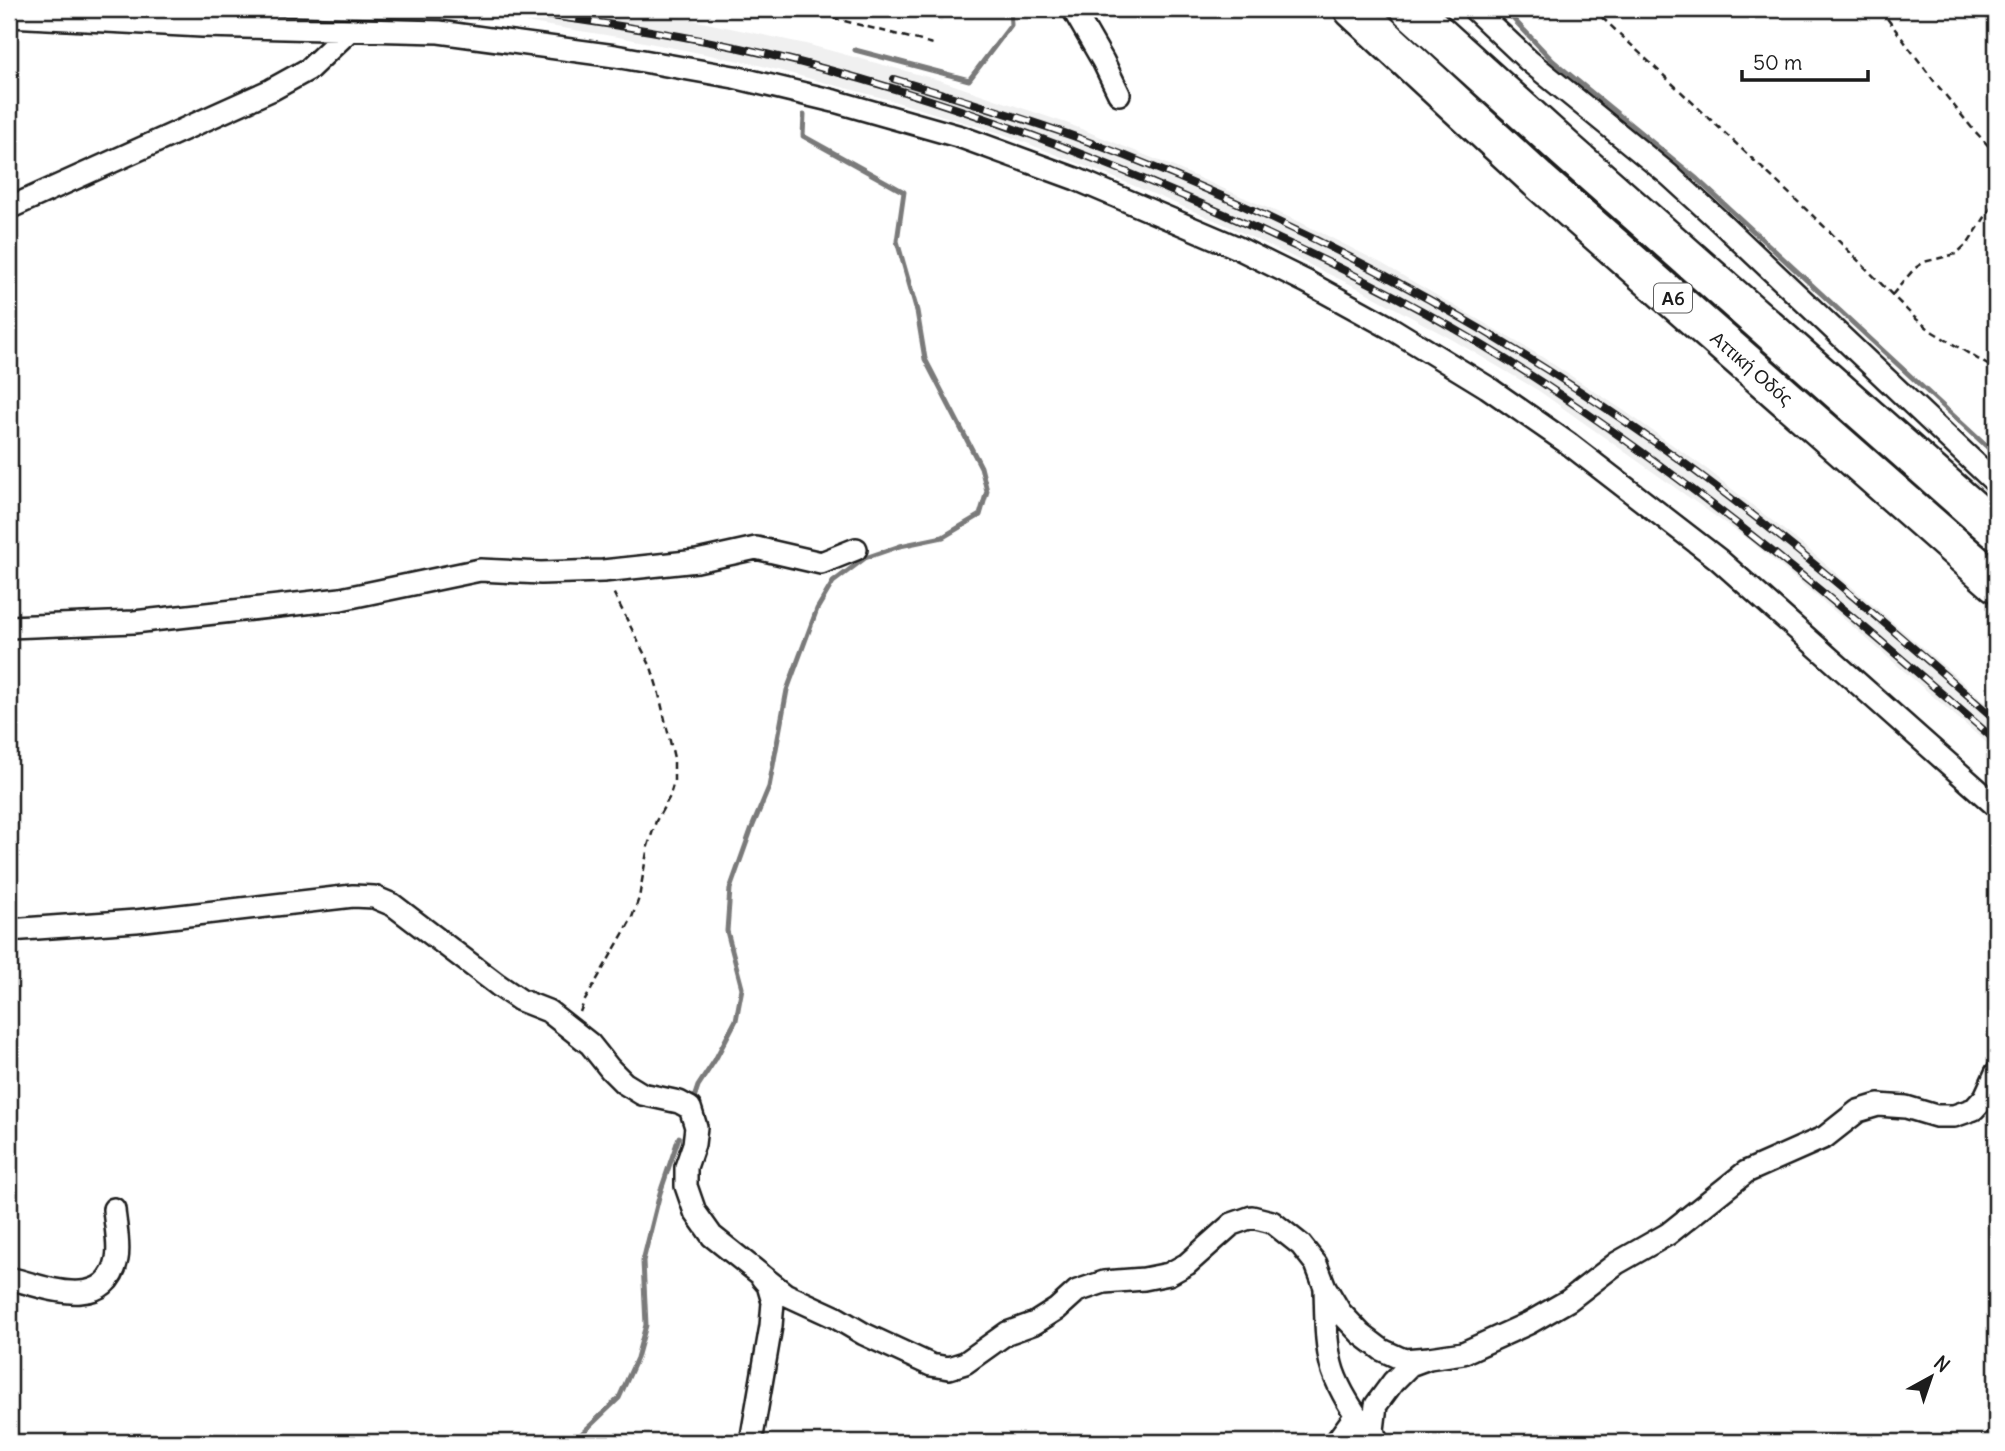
<svg xmlns="http://www.w3.org/2000/svg" width="2005" height="1451" viewBox="0 0 2005 1451" font-family="Delius,sans-serif">
	<style>
		.built { fill: #f0f0f0 }
		.lines { fill: none; stroke-linecap: round; stroke-linejoin: round }
		.stream { stroke: #7a7a7a; stroke-width: 5 }
		.minor-casing { stroke: #1c1c1c; stroke-width: 26 }
		.motorway-casing { stroke: #1c1c1c; stroke-width: 42 }
		.path { stroke: #1c1c1c; stroke-width: 2.5; stroke-dasharray: 7 5; stroke-linecap: butt }
		.minor { stroke: #fff; stroke-width: 21 }
		.motorway { stroke: #fff; stroke-width: 37 }
		.rail-casing { stroke: #1c1c1c; stroke-width: 8 }
		.rail { stroke: #fff; stroke-width: 5; stroke-dasharray: 16; stroke-linecap: butt }
		.labels { text-anchor: middle; dominant-baseline: central; stroke-width: 5; stroke-linejoin: round; paint-order: stroke }
		.shield { fill: #fff; stroke: #606060; stroke-width: 2 }
		.shield-label { font-size: 18px; font-weight: bold; fill: #1c1c1c }
		.street-label { font-size: 19px; fill: #1c1c1c; stroke: #fff }
	</style>
	<rect width="100%" height="100%" fill="#fff"/>
	<filter id="ink" filterUnits="userSpaceOnUse"><feTurbulence type="fractalNoise" baseFrequency=".0143" numOctaves="2"/><feDisplacementMap in="SourceGraphic" scale="14" xChannelSelector="R" yChannelSelector="G"/><feConvolveMatrix kernelMatrix="1 2 1 2 8 2 1 2 1" color-interpolation-filters="sRGB"/></filter>
	<g filter="url(#ink)">
		<path class="built" d="M402,9h238l166,35 133,36 130,44 98,40 133,58 81,41 158,92 84,55 85,60 101,80 187,161v40l-144,-125 -99,-83 -214,-152 -86,-51 -93,-51 -134,-64 -108,-46 -112,-44 -119,-36 -132,-35 -131,-26 -148,-24z
			M882,9h72l-13,12z"/>
		<g class="lines">
			<path class="stream" d="M1504,9l49,52 144,118 299,276
				M855,50l114,30 42,-55 -1,-16
				M693,1101l5,-15 17,-26 21,-40 6,-32 -15,-57 3,-42 21,-59 18,-43 18,-97 30,-81 16,-27 32,-24 35,-12 43,-9 37,-22 7,-24 -6,-24 -56,-108 -8,-48 -20,-70 7,-49 -101,-56 1,-21
				M573,1442l46,-44 18,-40 9,-33 -3,-64 17,-68 19,-56"/>
			<defs>
				<path id="minor" d="M1073,9l30,52 16,33
					M1474,9l55,52 140,114 47,43 280,265
					M9,16l193,10 237,6 176,24 119,21 100,24 127,36 115,42 160,68 71,35 82,45 98,60 82,57 149,115 278,247
					M9,208l262,-118 38,-21 41,-39
					M9,627l125,-5 207,-23 139,-29 61,3 62,-2 94,-10 59,-13 65,15 35,-14
					M9,930l127,-9 217,-25 21,1 19,8 105,80 22,15 28,11 42,33 20,25 14,14 18,11 37,8 11,6 6,19 -2,17 -8,23v19l9,26 17,24 73,58 50,23 29,17 67,31 18,3 16,-5 42,-30 28,-10 22,-14 20,-18 27,-9 40,-3 25,-5 18,-10 45,-40 20,-7 20,5 29,23 15,19 9,23 15,25 21,22 21,16 22,10 25,-2
					M9,1278c36,9 97,35 108,-19 3,-15 -2,-35 -3,-50
					M1325,1289c1,25 0,58 8,82 9,26 26,48 41,71
					M751,1442l20,-116 2,-24 -5,-17 -6,-7
					M1336,1442l20,-27
					M1377,1442l-4,-12 3,-25 17,-23 17,-17 19,-7 34,-5 66,-30 40,-23 48,-37 51,-29 78,-62 79,-35 33,-26 20,-6 28,2 30,9h18l20,-7 11,-12 11,-24"/>
				<path id="motorway" d="M1353,9l185,171 458,403
					M1410,9l157,142 429,379"/>
			</defs>
			<use href="#minor" class="minor-casing"/>
			<use href="#motorway" class="motorway-casing"/>
			<path class="path" d="M798,9l139,36
				M1593,9l235,221 87,88 18,14 63,38
				M1880,9l54,72 38,47 24,26
				M1892,295l22,-26 10,-7 32,-8 13,-12 27,-42
				M580,1012l4,-10 47,-82 8,-22 9,-52 8,-25 13,-23 5,-16v-24l-16,-68 -7,-23 -39,-77"/>
			<use href="#minor" class="minor"/>
			<use href="#motorway" class="motorway"/>
			<defs>
				<path id="rail" d="M497,9c90,11 181,24 269,45 161,38 316,96 467,164 106,47 211,100 308,164 162,107 310,231 455,359
					M894,79c60,18 120,36 179,57 200,73 391,173 566,295 126,87 242,188 357,289"/>
			</defs>
			<use href="#rail" class="rail-casing"/>
			<use href="#rail" class="rail"/>
		</g>
	</g>
	<g class="labels">
		<rect class="shield" x="1654" y="283.5" width="38" height="29" rx="5"/>
		<g class="shield-label">
			<text x="1673" y="298">Α6</text>
		</g>
		<g class="street-label">
			<text transform="translate(1752 368) rotate(41)">Αττική Οδός</text>
		</g>
	</g>
	<rect width="2005" height="1451" fill="none" stroke="#fff" stroke-width="35"/>
	<rect x="18" y="18" width="1970" height="1416" fill="none" stroke="#1c1c1c" stroke-width="2.5" filter="url(#ink)"/>
	<g transform="translate(1931 1377) rotate(40)" stroke="#ffffff" stroke-width="5" paint-order="stroke">
	<path d="M0-5L12 26L0 18L-12 26Z" fill="#1c1c1c"/>
	<text y="-10" font-size="19" font-weight="bold" text-anchor="middle" fill="#1c1c1c">N</text>
	</g>
	<path d="M1742 70v10h126v-10" fill="none" stroke="#1c1c1c" stroke-width="3.5"/>
	<text x="1753" y="70" font-size="21" fill="#1c1c1c" stroke="#ffffff" stroke-width="5" paint-order="stroke">50 m</text>
</svg>
